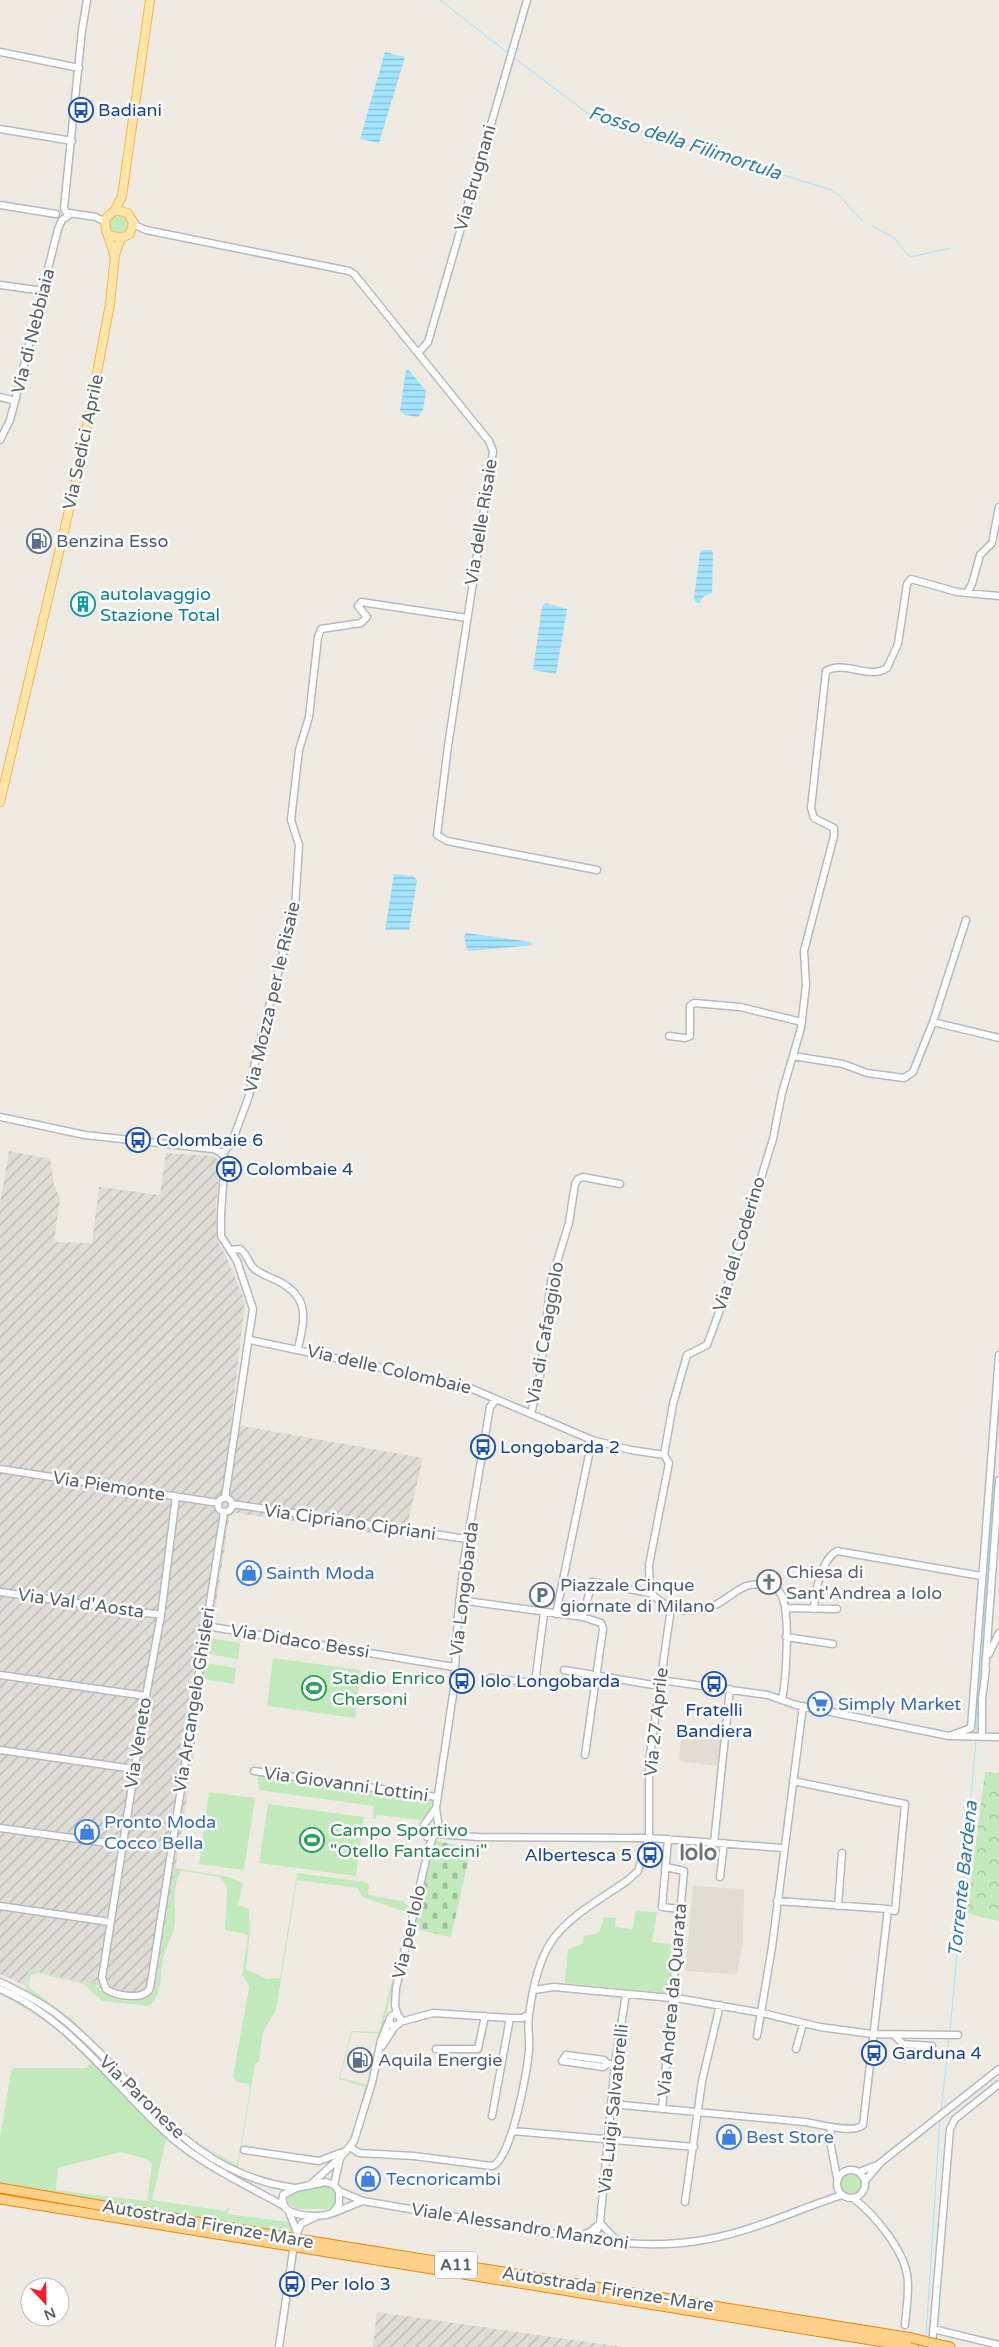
<svg xmlns="http://www.w3.org/2000/svg" width="999" height="2347" viewBox="0 0 999 2347" font-family="'Varela Round',sans-serif">
	<style>
		.industrial { fill: url(#industrial-furrows) }
		.education { fill: #e2dcd3 }
		.green { fill: #c3eabc; fill-rule: evenodd }
		.forest { fill: url(#forest-crowns) }
		.cemetery { fill: url(#cemetery-stones) }
		.water { fill: url(#water-rules) }
		.lines { fill: none; stroke-linecap: round; stroke-linejoin: round }
		.stream { stroke: #a3e4ff; stroke-width: 1 }
		.minor-casing { stroke: #b6babe; stroke-width: 9 }
		.major-casing { stroke: #ffb44c; stroke-width: 10 }
		.highway-casing { stroke: #f28400; stroke-width: 11 }
		.minor { stroke: #fff; stroke-width: 6 }
		.major { stroke: #ffe5a8; stroke-width: 8 }
		.highway { stroke: #ffd18a; stroke-width: 9 }
		.highway-bridge-casing { stroke: #f28400; stroke-width: 11; stroke-linecap: butt }
		.highway-bridge { stroke: #ffd18a; stroke-width: 9 }
		.labels { text-anchor: middle; dominant-baseline: central; stroke-width: 5; stroke-linejoin: round; paint-order: stroke }
		.shield { fill: #fff; stroke: #8c9093; stroke-width: 1 }
		.shield-label { font-size: 16px; font-weight: bold; fill: #5b6165 }
		.transit-label { font-size: 18px; fill: #164399; stroke: #fff; text-anchor: start }
		.street-label { font-size: 18px; fill: #5b6165; stroke: #fff }
		.service-label { font-size: 18px; fill: #4e5e75; stroke: #fff; text-anchor: start }
		.culture-label { font-size: 18px; fill: #0d838f; stroke: #fff; text-anchor: start }
		.worship-label { font-size: 18px; fill: #5b616d; stroke: #fff; text-anchor: start }
		.shop-label { font-size: 18px; fill: #366cbe; stroke: #fff; text-anchor: start }
		.leisure-label { font-size: 18px; fill: #27864d; stroke: #fff; text-anchor: start }
		.water-label { font-size: 19px; font-style: italic; fill: #307caa; stroke: #fff }
		.district-label { font-size: 22px; font-weight: bold; fill: #6c7377; stroke: #fff }
	</style>
	<defs>
		<pattern id="industrial-furrows" width="10" height="10" patternUnits="userSpaceOnUse" patternTransform="scale(1.25)"><rect width="10" height="10" fill="#e0ddd7"/><path d="M-1 1l2-2M0 10L10 0M9 11l2-2" fill="none" stroke="#b9b7b2"/></pattern>
		<pattern id="forest-crowns" width="20" height="18" patternUnits="userSpaceOnUse" patternTransform="scale(1.25)"><rect width="20" height="18" fill="#c3eabc"/><path d="M2 6a3 3 0 1 1 6 0M12 15a3 3 0 1 1 6 0" fill="none" stroke="#a1c19c"/></pattern>
		<pattern id="cemetery-stones" width="16" height="16" patternUnits="userSpaceOnUse" patternTransform="scale(1.25)"><rect width="16" height="16" fill="#c3eabc"/><path d="M2 7V4a2 2 0 0 1 4 0v3zM10 15v-3a2 2 0 0 1 4 0v3z" fill="#a1c19c"/></pattern>
		<pattern id="water-rules" width="6" height="5" patternUnits="userSpaceOnUse" patternTransform="scale(1.25)"><rect width="6" height="5" fill="#a3e4ff"/><path d="M0 2.5h6" fill="none" stroke="#88bcd2"/></pattern>
	</defs>
	<rect width="100%" height="100%" fill="#efebe3"/>
	<path class="industrial" d="M9,1151l41,8 4,26 6,14 -6,43 38,1 7,-56 61,8 6,-42 48,3 4,5 1,7 -3,39 1,33 10,18 18,44 -14,122 192,34 -19,80 -174,-26 -44,292 -31,186 -12,11 -32,-4 -15,-12 -67,-15 -3,16 -26,-12v-771z
		M377,2312l246,35h-250z"/>
	<path class="education" d="M682,1724l39,5 -3,37 -39,-5z
		M693,1886l51,3 -1,52 -6,33 -52,-3z"/>
	<path class="green" d="M109 224a10 10 0 1 1 20 0a10 10 0 1 1-20 0Z
		M210,1638l30,5 -2,16 -30,-5z
		M273,1658l88,12 -6,48 -88,-12z
		M206,1663l30,5 -2,16 -30,-5z
		M252,1774l178,25 2,3 -2,10 -9,8 -44,-5 -1,4h-3l1,-13 -115,-16 -2,-14z
		M209,1792l46,6 -11,72 -45,-6z
		M268,1804l96,13 -8,59 -97,-13z
		M175,1868l54,9 14,6 -5,22 11,4 1,21 -4,39 21,10 13,-1 17,-105 69,9 3,2 -1,11 35,6 9,9 -31,124 -29,-2 -12,46 28,7c-6,19 -10,40 -20,56l7,-16 10,-38 -26,-8 12,-48 28,1 30,-119 -47,-16 -4,-9 -61,-8 -21,130 -13,22 -4,30 -4,1 -17,105 -63,-40 -104,-107 -45,-31 3,-20 61,14 6,-4v6c14,15 44,23 59,5zM182,1871l39,6 6,11 -2,42 21,4 2,2 -6,39 6,8 1,5 -16,88 3,6 13,2 1,5 -12,73 -3,2 -44,-26 -17,-15 -101,-103 -42,-31 -3,-5 3,-9 7,-2 46,11 18,17 47,5c14,-11 11,-32 14,-48 3,-12 11,-24 12,-37 0,-14 -3,-40 7,-50z
		M635,1911l22,1 -5,30 21,2 -5,49 -103,-10 3,-34 14,-5 2,-8 15,-3 5,-16 12,1 -1,9 18,2z
		M0,1993c67,29 109,90 160,139 22,20 51,35 76,51l-70,-44 -14,61 73,11 5,-5 -3,8 60,8 5,3v8l-292,-48v-47l11,-67 3,-3h72l5,-5 -39,-38zM121,2152l25,7 6,5 -5,37 -91,-11 2,-22z
		M840 2185a11 11 0 1 1 22 0a11 11 0 1 1-22 0Z
		M321,2186h8l6,7v10l-8,6h-30l-8,-5 -2,-8 4,-3z"/>
	<path class="forest" d="M985,1772l14,1v148l-32,-8z"/>
	<path class="cemetery" d="M434,1840l37,8 -20,89 -37,-8z"/>
	<path class="water" d="M385,52l20,5 -26,86 -19,-4z
		M408,369l18,22 -3,19 -5,7 -13,-2 -5,-4 6,-41z
		M703,550h8l2,3 -1,40 -8,3 -5,7 -4,-1 -1,-5 6,-44z
		M546,603l21,6 -11,65 -23,-4 9,-64z
		M394,874l19,2 4,4 -8,50h-24z
		M466,933l65,9 2,3 -62,6 -4,-2 -3,-12z"/>
	<g class="lines">
		<path class="stream" d="M440,0l68,53
			M513,57l78,59 241,74c12,7 19,22 31,31
			M873,226l21,12 16,19 41,-9
			M976,1733l23,-322
			M950,2032l26,-292
			M941,2112l8,-73
			M926,2336l14,-218"/>
		<defs>
			<path id="minor" d="M0,52l79,16
				M0,129l72,12
				M0,205l56,9
				M69,213l27,4 9,5
				M132,219l5,7 9,4 203,41 5,3 135,167 4,10 -45,295 -11,89 10,6 150,29
				M0,285l44,6
				M418,353l10,-11 99,-342
				M0,397l15,4
				M0,440l10,-20 5,-19 43,-172 4,-9 6,-4 -4,-8 18,-178 5,-30
				M967,593l5,-9 8,-29 12,-12 7,-36
				M933,1022l33,-102
				M669,1036l16,2 5,-2v-30l4,-3 46,4 62,15
				M793,1056l50,8 24,9 37,5 9,-6 20,-50 66,16
				M0,1117l85,18 128,14 7,3 5,5 -4,57v22l16,25 16,48 -28,189
				M222,1154l10,-12 17,-46 7,-40 39,-148 4,-63 -8,-25 8,-70 10,-33 9,-80 3,-8 40,-6 6,-6 -9,-11 3,-4 106,16
				M230,1250l10,-1c8,5 8,16 16,21 7,5 16,8 24,12 31,17 24,38 18,67
				M250,1340l213,45 129,55 39,10 33,5
				M531,1414l9,-38 11,-95 18,-58 6,-39 3,-5 5,-2 37,7
				M664,1455l9,-51 14,-49 20,-10 14,-38 52,-168 9,-46 19,-65 5,-43 -2,-34 30,-115v-8l-20,-10 -3,-10 15,-137c19,-11 43,9 61,-3l11,-24 9,-60 4,-5 46,13 42,4
				M0,1469l218,34
				M176,1496l-15,119 -15,81 -44,282 4,11c10,7 38,12 44,-1l74,-476
				M218 1505a7 7 0 1 1 14 0a7 7 0 1 1-14 0Z
				M232,1504l235,35
				M0,1592l161,23
				M650,1593c7,5 14,12 22,15 10,4 31,2 41,-2 12,-5 21,-15 33,-20 9,-3 30,-1 35,8 10,19 5,85 1,106
				M650,1593l-1,-28 20,-102 -5,-8
				M459,1600l124,17 18,6 2,6 -18,126
				M785,1608l52,1
				M814,1609c1,-18 7,-49 23,-58l144,25
				M556,1614l36,-174
				M583,1617l9,-35 58,11
				M206,1626l248,41
				M786,1637l47,7
				M989,1654l10,-21
				M564,1670l95,16
				M985,1672l14,-192
				M0,1675l146,21
				M491,1678l44,5 9,-70
				M660,1680l108,15 28,10 153,31 50,1
				M949,1736l22,-8 28,-373
				M982,1737v-38l4,-30
				M0,1750l134,19
				M254,1771l183,26
				M0,1828l122,17
				M427,1834l7,1 5,-5 -3,-22 18,-120 4,-73 6,-54 26,-154 5,-6
				M436,1834l42,3 171,1 134,10
				M427,1837l-3,-12 12,-17
				M668,1839l-6,68 19,2
				M714,1843l16,-154
				M720,1877l4,-34
				M777,1901l111,8
				M0,1906l110,16
				M838,1906l4,-53
				M0,1982c21,10 41,20 59,34 81,64 122,157 236,172
				M0,1989c72,31 114,98 171,148 32,28 75,48 113,69
				M534,1990l20,-3 128,12 80,14 58,14 52,7 86,1
				M389.5 2020a5.5 5.5 0 1 1 11 0a5.5 5.5 0 1 1-11 0Z
				M398,2016l-3,-10 1,-18 33,-141 5,-12
				M400,2022l33,-9 77,5h12l7,-3
				M894,2035l9,9 29,2
				M757,2036l15,-89 31,-241
				M382,2046l14,-21
				M436,2049h42l7,-33
				M796,2049l7,-25
				M607,2064l-4,3 -41,-6 4,-6 38,5 3,4h8
				M611,2104l194,18c13,2 49,12 58,3l25,-216 7,2 10,-107 -112,-23
				M662,2109l22,-238 -18,-4
				M492,2116l18,-98
				M831,2127l-1,14 7,37
				M513,2131l181,16
				M350,2147l9,6 55,3 78,10c19,-5 36,-96 37,-117 1,-11 -2,-23 0,-34 3,-23 9,-53 22,-73 17,-26 52,-44 77,-62l10,-9 11,-33v-76l22,-154
				M244,2150l75,11 24,-9
				M837 2184a14 14 0 1 1 28 0a14 14 0 1 1-28 0Z
				M859,2172l18,-7
				M865,2181l15,-18 119,-94
				M311,2184l30,-27 13,-16 18,-58 9,-43 8,-19
				M334,2185l6,-27
				M853,2198c21,16 49,50 54,76 3,16 -1,35 -2,51
				M363,2201c-12,4 -24,11 -37,14 -15,2 -48,2 -43,-20l13,-7 30,-6 8,3 5,6 24,10c53,9 105,18 157,27 59,10 118,22 177,13 54,-8 95,-30 145,-46
				M685,2202l17,-121 18,-76
				M289,2212l8,20
				M333,2212l6,-8v-13
				M600,2223l18,19
				M297,2233l4,-9 14,-7
				M578,2237l12,-5 7,-6
				M598,2240l-3,-5 5,-12 15,-159 11,-70
				M933,2329l66,16
				M932,2346l18,-217 5,-10 44,-35
				M279,2347l14,-96"/>
			<path id="major" d="M115,210l7,-14 28,-196
				M109,235l12,3 9,-4 3,-11 -5,-10 -13,-3 -9,8c-3,11 6,26 8,37
				M0,802l79,-334 31,-164 5,-49 6,-17"/>
			<path id="highway" d="M0,2188l267,46 645,104
				M0,2199l914,148
				M936,2344l14,3"/>
		</defs>
		<use href="#minor" class="minor-casing"/>
		<use href="#major" class="major-casing"/>
		<use href="#highway" class="highway-casing"/>
		<use href="#minor" class="minor"/>
		<use href="#major" class="major"/>
		<use href="#highway" class="highway"/>
		<defs>
			<path id="highway-bridge" d="M912,2338l24,6"/>
		</defs>
		<use href="#highway-bridge" class="highway-bridge-casing"/>
		<use href="#highway-bridge" class="highway-bridge"/>
	</g>
	<defs>
		<symbol id="bus-ring" viewBox="-11 -11 22 22"><circle r="9.5" fill="#fff" stroke="#1a4fb4" stroke-width="1.5"/><path d="M-5-6H5V4H4V6H2V4H-2V6H-4V4H-5ZM-3.5-4V0h7V-4ZM-3.5 1.2v1.5H-2V1.2ZM2 1.2v1.5H3.5V1.2Z" fill="#1a4fb4"/></symbol>
		<symbol id="fuel-ring" viewBox="-11 -11 22 22"><circle r="9.5" fill="#fff" stroke="#5c6f8a" stroke-width="1.5"/><path d="M-5.5-6h7V0h2V4h1.3V-2.5L3-4.5l.8-.8L6-3V5H2.5V1h-1V6h-7ZM-4.2-4.7v3.2H.2V-4.7Z" fill="#5c6f8a"/></symbol>
		<symbol id="building-ring" viewBox="-11 -11 22 22"><circle r="9.5" fill="#fff" stroke="#0f9aa8" stroke-width="1.5"/><path d="M-4-6H4V6H1V3H-1V6H-4ZM-2.5-4.3h1.7v1.8h-1.7ZM.8-4.3h1.7v1.8H.8ZM-2.5-1h1.7V.8h-1.7ZM.8-1h1.7V.8H.8Z" fill="#0f9aa8"/></symbol>
		<symbol id="shop-ring" viewBox="-11 -11 22 22"><circle r="9.5" fill="#fff" stroke="#3f7fe0" stroke-width="1.5"/><path d="M-5-2.5h2.3a2.7 3.5 0 0 1 5.4 0H5L5.5 6h-11ZM-1.5-2.5h3a1.5 2.3 0 0 0-3 0Z" fill="#3f7fe0"/></symbol>
		<symbol id="church-ring" viewBox="-11 -11 22 22"><circle r="9.5" fill="#fff" stroke="#6b7280" stroke-width="1.5"/><path d="M-1.2-6h2.4v3.5h3.3v2.4h-3.3V6h-2.4V-.1h-3.3v-2.4h3.3Z" fill="#6b7280"/></symbol>
		<symbol id="parking-ring" viewBox="-11 -11 22 22"><circle r="9.5" fill="#fff" stroke="#5c6f8a" stroke-width="1.5"/><path d="M-3.5-5.5H1a3.5 3.5 0 0 1 0 7H-1V5.5H-3.5ZM-1-3.4V-.6H.8a1.4 1.4 0 0 0 0-2.8Z" fill="#5c6f8a"/></symbol>
		<symbol id="stadium-ring" viewBox="-11 -11 22 22"><circle r="9.5" fill="#fff" stroke="#2e9e5b" stroke-width="1.5"/><path d="M0-5a6.5 5 0 1 0 0 10a6.5 5 0 1 0 0-10ZM-3.5-1.8h7v3.6h-7Z" fill="#2e9e5b"/></symbol>
		<symbol id="supermarket-ring" viewBox="-11 -11 22 22"><circle r="9.5" fill="#fff" stroke="#3f7fe0" stroke-width="1.5"/><path d="M-6-5.5h2.5l.6 2H6L4.5 2H-2.5L-4.4-4H-6ZM-1.5 3.2a1.3 1.3 0 1 0 .1 0ZM3 3.2a1.3 1.3 0 1 0 .1 0Z" fill="#3f7fe0"/></symbol>
	</defs>
	<g fill-rule="evenodd">
		<use href="#bus-ring" x="67" y="96" width="28" height="28"/>
		<use href="#fuel-ring" x="25" y="527" width="28" height="28"/>
		<use href="#building-ring" x="69" y="590" width="28" height="28"/>
		<use href="#bus-ring" x="124" y="1126" width="28" height="28"/>
		<use href="#bus-ring" x="215" y="1155" width="28" height="28"/>
		<use href="#bus-ring" x="469" y="1433" width="28" height="28"/>
		<use href="#shop-ring" x="235" y="1559" width="28" height="28"/>
		<use href="#church-ring" x="755" y="1568" width="28" height="28"/>
		<use href="#parking-ring" x="528" y="1581" width="28" height="28"/>
		<use href="#bus-ring" x="448" y="1667" width="28" height="28"/>
		<use href="#bus-ring" x="700" y="1670" width="28" height="28"/>
		<use href="#stadium-ring" x="300" y="1674" width="28" height="28"/>
		<use href="#supermarket-ring" x="806" y="1690" width="28" height="28"/>
		<use href="#shop-ring" x="73" y="1818" width="28" height="28"/>
		<use href="#stadium-ring" x="298" y="1826" width="28" height="28"/>
		<use href="#bus-ring" x="636" y="1841" width="28" height="28"/>
		<use href="#bus-ring" x="860" y="2039" width="28" height="28"/>
		<use href="#fuel-ring" x="346" y="2046" width="28" height="28"/>
		<use href="#shop-ring" x="715" y="2123" width="28" height="28"/>
		<use href="#shop-ring" x="354" y="2165" width="28" height="28"/>
		<use href="#bus-ring" x="278" y="2270" width="28" height="28"/>
	</g>
	<g class="labels">
		<rect class="shield" x="435" y="2251.5" width="42" height="27" rx="4"/>
		<g class="shield-label">
			<text x="456" y="2265">A11</text>
		</g>
		<g class="transit-label">
			<text x="98" y="110">Badiani</text>
			<text x="156" y="1140">Colombaie 6</text>
			<text x="246" y="1169">Colombaie 4</text>
			<text x="500" y="1447">Longobarda 2</text>
			<text x="480" y="1681">Iolo Longobarda</text>
			<text x="714" y="1710" text-anchor="middle">Fratelli<tspan x="714" dy="21">Bandiera</tspan></text>
			<text x="632" y="1855" text-anchor="end">Albertesca 5</text>
			<text x="892" y="2053">Garduna 4</text>
			<text x="310" y="2284">Per Iolo 3</text>
		</g>
		<g class="street-label">
			<text transform="translate(475 178) rotate(-74)">Via Brugnani</text>
			<text transform="translate(33 331) rotate(-76)">Via di Nebbiaia</text>
			<text transform="translate(83 442) rotate(-78)">Via Sedici Aprile</text>
			<text transform="translate(481 522) rotate(-81)">Via delle Risaie</text>
			<text transform="translate(272 997) rotate(-77)">Via Mozza per le Risaie</text>
			<text transform="translate(739 1244) rotate(-73)">Via del Coderino</text>
			<text transform="translate(545 1333) rotate(-80)">Via di Cafaggiolo</text>
			<text transform="translate(389 1369) rotate(13)">Via delle Colombaie</text>
			<text transform="translate(109 1486) rotate(9)">Via Piemonte</text>
			<text transform="translate(350 1522) rotate(8)">Via Cipriano Cipriani</text>
			<text transform="translate(464 1589) rotate(-83)">Via Longobarda</text>
			<text transform="translate(81 1603) rotate(8)">Via Val d'Aosta</text>
			<text transform="translate(300 1641) rotate(9)">Via Didaco Bessi</text>
			<text transform="translate(194 1700) rotate(-81)">Via Arcangelo Ghisleri</text>
			<text transform="translate(656 1722) rotate(-84)">Via 27 Aprile</text>
			<text transform="translate(138 1743) rotate(-81)">Via Veneto</text>
			<text transform="translate(346 1784) rotate(8)">Via Giovanni Lottini</text>
			<text transform="translate(409 1932) rotate(-77)">Via per Iolo</text>
			<text transform="translate(672 2000) rotate(-85)">Via Andrea da Quarata</text>
			<text transform="translate(142 2097) rotate(44)">Via Paronese</text>
			<text transform="translate(613 2109) rotate(-84)">Via Luigi Salvatorelli</text>
			<text transform="translate(208 2224) rotate(10)">Autostrada Firenze-Mare</text>
			<text transform="translate(520 2226) rotate(9)">Viale Alessandro Manzoni</text>
			<text transform="translate(608 2289) rotate(9)">Autostrada Firenze-Mare</text>
		</g>
		<g class="service-label">
			<text x="56" y="541">Benzina Esso</text>
			<text x="560" y="1585">Piazzale Cinque<tspan x="560" dy="21">giornate di Milano</tspan></text>
			<text x="378" y="2060">Aquila Energie</text>
		</g>
		<g class="culture-label">
			<text x="100" y="594">autolavaggio<tspan x="100" dy="21">Stazione Total</tspan></text>
		</g>
		<g class="worship-label">
			<text x="786" y="1572">Chiesa di<tspan x="786" dy="21">Sant'Andrea a Iolo</tspan></text>
		</g>
		<g class="shop-label">
			<text x="266" y="1573">Sainth Moda</text>
			<text x="838" y="1704">Simply Market</text>
			<text x="104" y="1822">Pronto Moda<tspan x="104" dy="21">Cocco Bella</tspan></text>
			<text x="746" y="2137">Best Store</text>
			<text x="386" y="2179">Tecnoricambi</text>
		</g>
		<g class="leisure-label">
			<text x="332" y="1678">Stadio Enrico<tspan x="332" dy="21">Chersoni</tspan></text>
			<text x="330" y="1830">Campo Sportivo<tspan x="330" dy="21">"Otello Fantaccini"</tspan></text>
		</g>
		<g class="water-label">
			<text transform="translate(685 143) rotate(18)">Fosso della Filimortula</text>
			<text transform="translate(963 1879) rotate(-84)">Torrente Bardena</text>
		</g>
		<g class="district-label">
			<text x="698" y="1853">Iolo</text>
		</g>
	</g>
	<g transform="translate(45 2302) rotate(158)"><circle r="24" fill="#ffffff" stroke="#bdc0c1"/>
	<path d="M0-4L9 19L0 12L-9 19Z" fill="#fc1c2a"/>
	<text y="-8" font-size="14" font-weight="bold" text-anchor="middle" fill="#5b6165">N</text>
	</g>
</svg>
